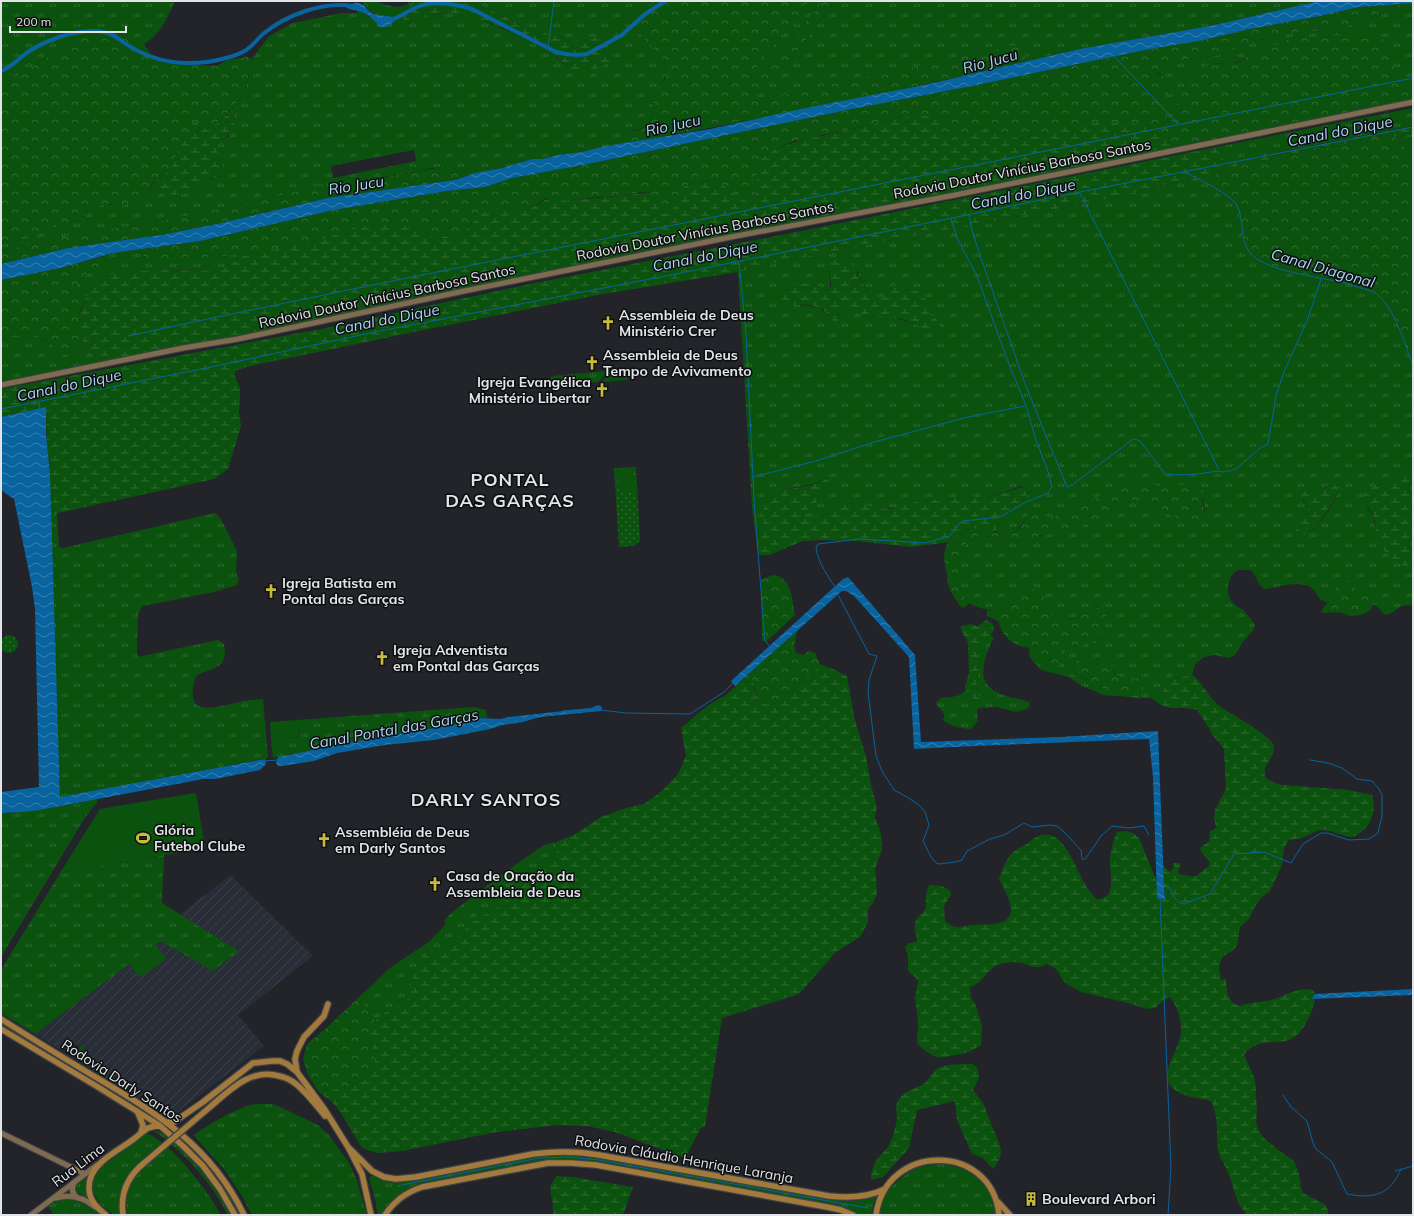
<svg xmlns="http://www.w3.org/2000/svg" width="1414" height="1216" viewBox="0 0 1414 1216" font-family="Mulish,sans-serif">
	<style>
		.industrial { fill: url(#industrial-furrows) }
		.grass { fill: url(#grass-tufts); fill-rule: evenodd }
		.forest { fill: url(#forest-crowns) }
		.wetland { fill: url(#wetland-marsh) }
		.park { fill: url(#park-dots) }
		.pitch { fill: #0c520f }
		.water { fill: url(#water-waves) }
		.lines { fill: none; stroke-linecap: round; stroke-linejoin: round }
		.stream { stroke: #08639e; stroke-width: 1 }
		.canal { stroke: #08639e; stroke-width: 4 }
		.secondary-casing { stroke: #3f4145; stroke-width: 7 }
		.primary-casing { stroke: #3f4145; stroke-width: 8 }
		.secondary { stroke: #7e6b50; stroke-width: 5 }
		.primary { stroke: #a27a3d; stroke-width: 5.5 }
		.primary-bridge-casing { stroke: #3f4145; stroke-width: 8; stroke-linecap: butt }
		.primary-bridge { stroke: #a27a3d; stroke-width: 5.5 }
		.labels { text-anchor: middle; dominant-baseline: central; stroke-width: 3; stroke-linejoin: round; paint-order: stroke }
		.street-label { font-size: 14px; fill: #e2e4e7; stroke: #0d0e10 }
		.poi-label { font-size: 14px; font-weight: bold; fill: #e2e4e7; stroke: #0d0e10; text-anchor: start }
		.water-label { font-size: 15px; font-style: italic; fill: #aed3f4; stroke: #0d0e10 }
		.district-label { font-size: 18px; font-weight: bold; letter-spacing: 1px; fill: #e2e4e7; stroke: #0d0e10 }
	</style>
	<defs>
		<pattern id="industrial-furrows" width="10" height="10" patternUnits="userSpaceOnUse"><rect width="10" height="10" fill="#282d37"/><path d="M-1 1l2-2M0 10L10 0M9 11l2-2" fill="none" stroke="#3d414a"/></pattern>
		<pattern id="grass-tufts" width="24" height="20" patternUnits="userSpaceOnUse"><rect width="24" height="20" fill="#0c520f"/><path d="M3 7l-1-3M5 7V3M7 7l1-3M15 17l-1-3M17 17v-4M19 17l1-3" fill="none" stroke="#2f6b32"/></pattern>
		<pattern id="forest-crowns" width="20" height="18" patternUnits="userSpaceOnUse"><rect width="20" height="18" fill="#0c520f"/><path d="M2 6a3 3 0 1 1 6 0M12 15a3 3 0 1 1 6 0" fill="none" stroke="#2f6b32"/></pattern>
		<pattern id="wetland-marsh" width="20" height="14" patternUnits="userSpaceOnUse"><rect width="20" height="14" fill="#0c520f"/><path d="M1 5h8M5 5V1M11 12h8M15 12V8" fill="none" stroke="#2f6b32"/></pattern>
		<pattern id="park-dots" width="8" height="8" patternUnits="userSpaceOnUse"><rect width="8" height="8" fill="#0c520f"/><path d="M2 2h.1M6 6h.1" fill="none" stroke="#2f6b32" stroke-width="1.8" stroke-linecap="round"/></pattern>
		<pattern id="water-waves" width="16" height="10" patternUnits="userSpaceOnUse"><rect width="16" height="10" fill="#08639e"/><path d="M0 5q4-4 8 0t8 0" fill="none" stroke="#3881b0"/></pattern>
	</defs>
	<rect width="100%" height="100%" fill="#22242a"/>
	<path class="industrial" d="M231,875l82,81 -75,59 26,31 -94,72 -57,-37 -5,-5 -25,-12 -5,-7v-4l2,-6 -7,-4 -6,5 -6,2 -26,-16 125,-93 53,30 26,-20 -59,-37z"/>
	<path class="grass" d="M1,1h174c-8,17 -14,33 -31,43l-45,-12 -12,1 -86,53z
		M362,1c4,0 7,0 10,0 14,2 21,10 36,3l1,-3h8l-10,11 25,3 19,-3 25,6 36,15 38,18 16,15 9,4 34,-13 -4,-11 7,-14 -24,7 -18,2 -16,-6h-12l-12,-4 -20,-12 -28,-13 -25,-5h201l-31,21 8,6 30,33 1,9 -2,10 -5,5 -7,17 2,8 -2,5 -1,8 -10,6 -8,1 -13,11 1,3 -39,8 -25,3 -14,4h-11l-30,9 -29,6 -11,3 -8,-9 -11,-1 -11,1 -27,6 -71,9 -77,18 -86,18 -120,20 -50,12v-8l29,-5 7,-6 18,-7 28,-5c2,-3 3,-6 5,-9 5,-6 19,-8 25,-5l34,-12 3,-6c11,6 35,3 48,0 4,-8 15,-10 23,-12l1,-12c-5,-7 -6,-13 -4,-21l11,-7 6,-16 -3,-11 8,-11 6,-10 6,-29 17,-23 24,-13 48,-10h15l3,-2 9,4 1,2 23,7 4,-5c-7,-5 -16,-2 -23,-6 -5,-2 -5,-7 -10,-9zM414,150l2,11 -83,17 -2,-12z
		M809,1h15l-60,69 -15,9 20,-29 11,-11 6,-12c10,-3 18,-17 23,-26z
		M837,1h482l-104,24 -135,24 -53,12 -6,-16 -268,56 -7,-2 40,-34 18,-22 16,-23z
		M1404,3h9v74c-3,0 -7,1 -10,1 -11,-2 -11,-20 -12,-29l-102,-10c-12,7 -24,10 -38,12 -8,16 -25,11 -39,13 -1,0 -21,10 -22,11 -5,5 -15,39 -17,47l-11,2 -6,-30 2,-5 10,-11 -11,-6 2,-4 3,-2 25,-7 31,-4 40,-15 17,-5 65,-7 32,-10 8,-5 14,-5z
		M1413,108v18l-8,1 -180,36 -9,-16z
		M1413,134v22l-18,-19z
		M1212,180l4,7 22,16 3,8 2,30 3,9 14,12 30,11 69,10 12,5 21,17 12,38 9,17v107l-21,14 -25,8v18l6,9 4,20 27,30 9,5v35c-4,-1 -10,-1 -13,1 -6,3 -10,11 -18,5 -2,-2 -4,-5 -7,-7h-3v-7c-6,-4 -14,-6 -19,-11l-17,1 -8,15c-2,-1 -7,-3 -9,-5 -2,-3 -4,-7 -7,-10 -14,-9 -33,0 -48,1l-4,-4 -8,-14c-10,-1 -16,-3 -21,6 -5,10 -4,21 4,28 3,3 8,4 10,7 4,4 7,9 10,13l-2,5 -11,13 -7,12 -7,3 -13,-3 -11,2 -9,7 -3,11 -24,5 -9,20 1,4 -9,-6h-12l7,-17 -27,-4 -4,-3 -2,-6 -16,-6 -2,5 -17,-9 -1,4 -5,7 5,6c6,1 8,6 14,8 9,5 20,6 27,13l-16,-1 -5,-3 -15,-6 -13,-9 -28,-7 -10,-11 -2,-4 1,-3h2l26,14 7,-18 6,-1 9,3 5,-8 16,-2c2,-10 2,-20 7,-29l-11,-5c-15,11 -23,15 -42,14l-7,-9 -4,-16 -32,-2 -13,19 -19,-4 -12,-5 -10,-16v-27l6,-14 8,-8 23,-2 14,8 19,-4 8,-4 9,-1 13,-5 15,-1 24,-8 24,-17 9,-4 10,1 8,4 13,3 15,10 25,2c0,0 4,-5 4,-6 1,-3 -3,-22 -4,-27h-10l-9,-2 -23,1 -22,-3 -22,6 -56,27 -11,1 -10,-3 -10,1c-9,14 -15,25 -33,16l20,-25 9,-7 5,-7 -7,-6 -36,12 -21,-1 -25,2 -26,3 -19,6h-15l-31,-5 -11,2 -4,8 -31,6 -1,-5 13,-9 5,-9 16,-17 -10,-1 -9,5 -26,5 -26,16c-2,14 3,22 -9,33l-4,-30 -14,-235 45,-11 352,-67 4,-4 46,-9zM857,270l4,12 14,15h10l41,7v7l5,5 -17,8 -25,-8h-11l-19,-3 -10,-4 -5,-1 -7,3 1,5 -9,1 -10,-10 -20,-2 -9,-19c15,-3 23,-4 36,5l4,-1v-12l-1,-7zM1332,485h4l2,8c-8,15 -15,29 -28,39l-2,-17v-7l-6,-9 17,-6 7,-7z
		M136,250l16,12 21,1 10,-5 11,-1 9,1 45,-5 -25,16 -11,2 -57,-1 -37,2 -27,14 -1,5 -9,17c-2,-6 -6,-13 -5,-19 1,-11 21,-22 30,-28l-4,-4 11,-4z
		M23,335l15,2 17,10 26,6 2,-8 12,11 4,8 -98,19v-44z
		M625,370l4,2 1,3 -3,5 -25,2 8,-11z
		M607,371l-8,11 -45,3 -3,-2 -1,-5 3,-2z
		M50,511l3,4h4l2,32 4,1 152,-35 6,6 16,32 -1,20 3,8 -2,6 -23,7 -72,14 -4,9 -1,40 2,2 3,-1 76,-16 6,4c5,26 -12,23 -28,32 -15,46 22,30 48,25 6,-1 12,-1 19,-2l5,59 -208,40z
		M990,635l4,3c-8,15 -19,40 -1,52 10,7 22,7 33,11l3,1 1,3 -3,4 -11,3 -19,-5 -18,1 -2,2 1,11 -7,8c-8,0 -22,-3 -28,-9 4,-7 -3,-11 -7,-16 5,-10 12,-5 21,-8 3,-1 6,-3 8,-6l7,9 9,-1 -5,-5 4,-42z
		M474,707l12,3 1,8h-8l-15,5 -118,20 -73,15 -2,-19 28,-2 -2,-17z
		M97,799v3l-13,17 -83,138v-144c33,-1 64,-7 96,-14z
		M556,842l1,10 -18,19 -39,35 -28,16 -16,16 -9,12 -9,3 -9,-5 -18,40 -3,13 -26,14 -7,6 -12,-17 -8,-3 35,-33 40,-27 15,-16v-5l6,-7 64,-48 29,-20z
		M164,855l-2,48 77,48 -26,20 -53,-30 -125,93 -34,-21v-43l59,-97z
		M1,1023l146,88 15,10 -4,2 -157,-96z
		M255,1104h16l7,2 40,19 11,10 20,28 7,15 11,37h-115l-10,-19 -18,-27 -30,-33 1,-2c18,-12 39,-25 60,-30z
		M153,1130c9,1 14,8 21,13 24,20 42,45 57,72h-3c-18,-34 -43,-62 -75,-85z
		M146,1133c26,10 62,58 75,82h-107l-14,-11 -8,-14 -1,-7 3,-8 5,-6z
		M184,1139c25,24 41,46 58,76h-4l-21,-35 -30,-35z
		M568,1153l40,5 227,42 21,1 19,-5 2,1 -3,6 -3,12h-13l-24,-9 -238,-43 -19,-3h-27l-21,3 -106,21 -15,6 -10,7 -14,18h-6l-4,-20 -5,-17 3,-3 20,7 14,-1 123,-24z
		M936,1164c22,0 44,10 54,30 3,7 5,14 7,21h-122l12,-24 13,-12 9,-7 11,-5z
		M87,1176h2l-2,16 2,7 -14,-8v-6z
		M70,1198l14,4 18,13h-48l-6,-9 10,-6z"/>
	<path class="forest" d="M658,1h151c-5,10 -11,23 -23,26l-6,12 -11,11 -19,28 14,-8 60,-69h13l-17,19 -16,23 -18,22 -39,34 6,2 268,-57 6,17c-135,32 -270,59 -406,83l-1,-7c6,-6 11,-6 19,-7 4,-1 8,-4 12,-7l1,-8 2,-5 -2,-14 7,-11 6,-5 1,-10 -1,-9 -30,-33 -8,-6z
		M1404,3l-10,5 -14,5 -8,5 -32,10 -65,7 -17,5 -40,15 -31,4 -25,7 -3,2 -2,5 11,5 6,12 -6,5 -10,-6c-3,9 1,10 4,18 1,4 0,12 0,17l10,-2 6,-19 11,-28 22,-11 25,-1 6,-2 7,-6 2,-4c14,-2 26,-5 38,-12l80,-6c9,1 17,7 22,15 4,8 -1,28 13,30 2,0 6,-1 9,-1v24l-238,48 -8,-8 -131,-7 -21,6 -11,-6 -33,-8 -3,10 -9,4 -6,1 -12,-10 -2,-8 -16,-7 -28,2 -15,5 -86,18 -21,9 -14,10 -4,37 -10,5c-8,-6 -15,-13 -24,-17 -10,-6 -28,-4 -37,2l-5,16 -11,11 -7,-3 -9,-18 -12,-1 -17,4 -27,1 -32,4 -6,-4 -12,1 -16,11 -15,1 -13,-3 -28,14 -15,16 -20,2 -27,-13 -29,-1 -18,1 -67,20 -14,3 -51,6 -30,3 -9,-1 -11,1 -10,5 -14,1 -7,-2 -16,-12 64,-9 134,-31 113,-19 38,-4 27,-9 76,-14 264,-55 115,-22 183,-38 49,-8 51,-12 70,-13 39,-9z
		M99,32l45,12 10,15 12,4 51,3 10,-6 20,-3 5,2c0,6 -3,12 -4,18 -1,4 -1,8 -3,12 -6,13 -30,43 -45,40l-2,-5 -16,15 -10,28 -7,7 -13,10 -5,10 -14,8 -16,5 -7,-3 -10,2 -10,3 -3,3 -4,8 -28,5 -18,7 -7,6 -29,5v-157l86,-53z
		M1392,134l21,22v204l-9,-17 -12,-38 -21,-17 -12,-5 -69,-10 -30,-11 -8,-6 -6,-6 -3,-9 -2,-30 -3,-8 -22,-16 -4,-7 7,-10z
		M443,167l11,1 8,9 -7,3 -127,18 -111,26 -56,11 -93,13 -67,16v-13l50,-12 120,-20 86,-18 77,-19 52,-5z
		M102,257l4,4 -3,8 -13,2 -11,10 -3,8v6l5,13 -2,7 4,30 -2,8 -21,2c-16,-24 -35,-20 -59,-16v-59l60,-12z
		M1137,483l22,3 23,-1 9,2h10c4,6 1,10 2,16 2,12 4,12 -6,21l-14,-2 -22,-14 -13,-3 -8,-4 -10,-1 -9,4 -24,17 -24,8 -15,1 -13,5 -9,1 -8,4 -19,4 -14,-8 -23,2 -8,8 -6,14v27l10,16 -1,3 -5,2c-5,-6 -9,-12 -12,-19 -2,-4 -3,-10 -3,-15 -2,-7 -4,-17 -2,-24 3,-13 19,-21 31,-22 12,-1 24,9 36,5 8,-2 12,-11 16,-18l10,-1 10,3 11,-1 56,-27z
		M773,575c19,1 19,26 22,40l-28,26h-5l-1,-61z
		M1351,580l2,1c1,13 11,9 19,17v10l-3,3 -8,4 -10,1 -12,-4 -16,1 -2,-2 7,-9 11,-19z
		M1022,589c9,-1 14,1 22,6l4,16 7,9c6,0 13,1 19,-1 11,-4 19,-13 32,-13l2,5c-4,8 -4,28 -10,31 -4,2 -8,0 -13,0l-5,9h-2l-7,-4 -6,1 -1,9 -4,3 -2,6 -4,2 -14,-7 -2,-6 -8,-3 -1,-4c-18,-4 -25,-9 -31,-27l-11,-5v-6l12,2 13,-19z
		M797,631l-3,16 2,6 7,2 6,-4 6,2 5,11c-3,7 -8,9 -13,14 -10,11 -29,33 -46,24 -7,-3 -5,-10 -7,-17 -1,-3 -3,-7 -5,-11z
		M1078,658l17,9 3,-5 13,1c1,3 2,7 3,10 6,9 23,2 32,8l-7,17 -21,-2 -8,-5 -21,-8 -7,-7h-8l-2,-3c0,-6 5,-9 6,-15z
		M355,1001l8,3 12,17c-6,15 -3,29 1,44 -13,14 -20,22 -40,24 -5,1 -8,1 -13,0l-5,2 -10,-16 -5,-16 4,-15 16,-13z"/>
	<path class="wetland" d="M417,1h40l25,5 28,13 20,12 12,4h12l16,6 18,-2 25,-7 -7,14 3,11v5c-11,7 -22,12 -35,8 -10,-4 -15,-13 -24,-19 -5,-4 -13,-6 -19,-9 -25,-13 -50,-24 -78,-29 -16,-3 -32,8 -48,8l-2,-3 1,-2z
		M232,109c6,17 1,24 -14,34 -2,13 3,14 6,25l-3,8c-8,2 -19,4 -23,12l-27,8 -21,-8c5,-9 16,-12 22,-22 9,-16 6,-31 23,-44l3,2 2,5c11,2 25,-12 32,-20z
		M923,116l11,1 5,6 2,8 12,10 15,-5 3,-10 33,8 11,6 45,-12 45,-6 37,3 25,16 8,8 -855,173 -221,42 -4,-8 -12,-11 -4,-30 12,-29 2,-4 25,-10 37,-2 57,1 11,-2 25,-16 50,-7 67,-20 18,-1 29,1 27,13 20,-2 23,-24 20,-6 13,3 15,-1 25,-15 9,7c19,-3 38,-3 57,-5 11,-1 20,-4 31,-3l9,18 6,3 12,-11c0,-2 -1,-7 0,-9 5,-14 29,-15 40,-10 9,3 18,12 27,18l9,-5 4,-37 14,-10 30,-11 18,-3 59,-13 15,-5z
		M1413,126v8l-18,3 -3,-3 -173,36 -7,10 -27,1 -46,9 -4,4 -352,67 -45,11 -135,22 -189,38 -168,35 -10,4 -2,3 6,14v13l-1,11 2,14 -13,43 -14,10 -156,34 -1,2 -4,1 -3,-5c0,-35 -4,-69 -4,-104l-45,10v-28l320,-60 209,-45 266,-52 420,-85 9,16z
		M841,258c21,6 11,11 21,25 3,5 9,8 13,14h10v-5l2,-5c14,-4 25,1 37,8l2,9v7l11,9 3,6 -1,2c-13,4 -21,-3 -32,-7 -16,-6 -31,-4 -47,-7 -10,-3 -11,-9 -23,-3l1,11h-4c-5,-5 -10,-13 -16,-15 -6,-2 -14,-3 -20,-2 -11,0 -16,2 -17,-12 13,-13 31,-12 45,-2l4,-1 1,-5 -2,-21 4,-4z
		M1413,467v104c-15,-8 -31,-17 -36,-34 -2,-6 -1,-13 -3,-19 -4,-11 -10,-13 -9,-27l2,-2 25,-8z
		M832,477h4v2l-16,17 -5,9 -13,9 1,5 30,-6 2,-6 7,-3 7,-1 31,5 10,1 24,-7 26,-3 25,-2 21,1 40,-12 3,4 -5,9 -9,7 -20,25 -17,-3 -11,1 -11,7 -7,6 -37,5 -56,-6 -38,-1 -15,1 -34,14h-11l-2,-18c13,-12 5,-18 9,-32 4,-16 37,-17 50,-21 6,-2 10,-6 17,-7z
		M1336,485l3,2c-1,6 -3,9 -6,14 -11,18 -12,25 -33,36l-2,-1 -2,-4v-7l12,-10v-7l-8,-14 1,-2c6,-1 12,4 17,1 9,-4 5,-8 18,-8z
		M986,620l7,4 1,6 -14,21 -4,42 5,5 -2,1h-6l-6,-6 -2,-6 4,-14 -1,-29c-1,-8 -8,-10 -7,-18l10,-2 7,2z
		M820,664l13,5 14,7 8,45 11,35 5,29 6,22 -2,11 5,12 2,12v8l-7,19 2,24 -4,10 -5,6v13l-8,15 -24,15 -37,42 -77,24 -17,108 -5,3 -15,29 -70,-26 -28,-6 -29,-1 -62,7 -94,19 -25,2 -15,-5 -20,-33 -7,-10 -17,-14 5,-2c5,1 8,1 13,0 20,-2 27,-10 40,-24 -4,-14 -10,-37 3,-48 8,-7 19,-11 28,-16l7,-30 15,-23 9,5 9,-3 9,-12 16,-16 28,-16 39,-35 18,-19 -1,-10 18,-7 27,-18 25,-9 18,-4 18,-13 16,-17 8,-18 -5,-28c13,-10 29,-27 44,-32l24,-22c9,9 2,21 10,27 17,12 39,-13 48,-24 5,-5 10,-6 13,-13z
		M1192,675c9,5 15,21 26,30 12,9 48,27 55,39 7,14 -29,33 10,41l66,5 23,5c4,14 1,28 -10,36 -3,3 -7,6 -11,6 -9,-1 -18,-6 -27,-7 -8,-1 -13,5 -20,7 -5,2 -11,2 -15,3l-5,8 -2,17 -12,26 -10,8 -6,9 -5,11 -9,8 -3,19 -5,5 -10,6 -3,10 2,13 5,-1c1,11 0,23 14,27 9,-3 18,-4 27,-5 16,-3 30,-15 46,-11l2,4 -3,5h3c-2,13 -13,37 -26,41 -17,5 -32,-3 -45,15l11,24 2,31 -1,12 3,9 5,7 13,11 17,12 5,12 2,15 2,5 21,11 4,6v5h-81c-12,-13 -12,-26 -19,-42 -2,-8 -9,-15 -10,-23 -2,-16 1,-34 -7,-49 -10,-3 -23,-3 -33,-9 -24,-13 0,-39 3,-58 1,-12 -3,-27 -11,-37l-5,2 -10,9 -7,1 -24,-7 -43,-10 -17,-10 -8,-13 -9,-5c-14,6 -13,2 -25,-1 -5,-1 -16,-1 -22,1 -12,4 -18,20 -30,23l1,11 4,6 7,21 -1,20 -12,7 -28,6 -8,-2 -10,-7 -6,-6 1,-23 -3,-22 3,-17 -2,-3 -5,-4 -3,-4v-14l-3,-9 4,-4 7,-1 1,-2c-1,-7 -5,-19 2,-24 3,-3 5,-2 6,-7 3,-9 -2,-14 5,-24l12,1 8,5 1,4 -7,11 1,15c3,2 7,5 11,6 5,1 12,-2 18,-2 11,-2 35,3 37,-14 1,-8 -8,-25 -12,-32 4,-11 7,-22 17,-29 4,-3 9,-4 13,-8 31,-26 44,22 56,42 3,6 7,10 11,15 21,1 14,-23 14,-37 0,-10 3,-20 7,-30 10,-1 15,-1 22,6l18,44v16l8,1 -2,-34 7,7 4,-5 -1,-4h6l2,1 -3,7 1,3c15,2 14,6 26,-5 4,-3 5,-4 4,-8l-7,-8 -2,-5 9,-7 1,-10 5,-2 1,-2 -2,-10 1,-7 11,-21 -2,-40 -5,-7 -6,-6 -4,-8 -12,-18c-5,-1 -9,-2 -14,-2 -8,0 -16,1 -23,-4l-1,-4 9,-20z
		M963,1064h9l5,3 2,11 -6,12 10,13 17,43c3,9 -2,16 -7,23l-10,-11 -11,-4 -15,-34 -2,-19 -38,9 -8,38 -26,29 -12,3c0,-8 3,-18 8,-23 3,-4 8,-7 10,-12 4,-7 7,-18 8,-27 0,-5 -2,-10 0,-15 5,-13 19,-13 29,-21 5,-5 8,-13 15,-15 7,-3 15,-2 22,-3z
		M556,1176l16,1 61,10 -10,28h-71c4,-12 -4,-20 -1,-30 1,-3 4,-6 5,-9z"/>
	<path class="park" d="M636,467l4,74 -6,5 -15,1 -5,-79z
		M0 644a9 9 0 1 1 18 0a9 9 0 1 1-18 0Z
		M84,1045v3l-5,4 8,11 -2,2 23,11 5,5 -30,-17c-6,-6 -5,-11 -3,-17z"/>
	<path class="pitch" d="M633,469l2,23 -16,1 -2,-23z
		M297,720l2,17 -28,2 -1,-17z
		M196,793l9,55 -145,25 40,-64z
		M155,944l11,15 -26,19 -11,-15z"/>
	<path class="water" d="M1319,1h94v2l-54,4 -39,9 -70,13 -51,12 -49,8 -183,38 -115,22 -264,55 -76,14 -27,9 -38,4 -113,19 -134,31 -87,12 -52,15 -60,12v-16l67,-16 93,-13 56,-11 111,-26 127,-18 20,-7 27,-5 30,-9h11l14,-4 25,-3 24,-6 104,-17 91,-20 128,-25 151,-35 135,-24z
		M355,3c13,0 10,8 19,11 7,3 15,0 22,5 -6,7 -9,10 -19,7v-3l-9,-8 -6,-3 -13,-3 -3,-2z
		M46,407v26l4,42 10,322 205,-38 1,5 -6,6 -45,9h-12l-163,31 -17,2 -22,1v-21l38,-5 -4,-178 -3,-22 -18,-88 -13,-9v-73z
		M848,577l67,78 6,87 140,-5 97,-6 6,155 1,14 -8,-2 -4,-121 -4,-38 -174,7 -61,3 -5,-92 -55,-61 -8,-5h-4l-107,95 -4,-5 112,-102z
		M598,705l4,2 -1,4 -61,6 -17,5 -20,3 -13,4 -56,11 -49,5 -48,8 -23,8 -32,5h-4l-2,-3 2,-6 6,-1 62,-13 118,-20 15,-5 21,1 9,-2 82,-9z
		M1413,989v6l-101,4 3,-5z"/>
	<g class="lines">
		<path class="stream" d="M548,48l6,-47
			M1113,55l65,69
			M1185,172c11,6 45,22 51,32 9,14 3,36 14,49 17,19 70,24 95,30 10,3 19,6 29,9 15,9 25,36 31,51 3,8 4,15 8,21
			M1080,193l139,277
			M969,215l3,16 10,30 45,128 40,98 5,-2 60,-45 3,-1 5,2 25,33c17,2 36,0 52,-3 2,0 4,1 6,1 4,0 9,-2 13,-3l24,-21 8,-4 8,-48 8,-24 23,-51 14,-42
			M739,262l7,72 8,165 10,131 1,10 4,6
			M128,336l89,-19 190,-39 1006,-200
			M39,402l1,7
			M1,409l215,-43 159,-34 296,-57 409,-83 333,-65
			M753,477l63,-16 58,-19 94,-25 57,-11
			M836,588c-8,-11 -18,-26 -20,-40l2,-4 41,-5 66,4 25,-7 9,-12 4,-3 37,-4 26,-15 22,-9 4,-6 -3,-13 -14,-37 -8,-29 -20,-49 -30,-83 -19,-36 -7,-21
			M838,595l31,59 8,2 -8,24 -1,12 8,64 6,15 12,19 13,7 12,8 6,7 4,13 -6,16 8,16 5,6 4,1 15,-2 7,-2 5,-9 23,-12 14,-4 20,-12 8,4 18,-2 7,1 7,6 17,18 1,9 1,1 3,-2 15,-22 11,-10 17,2 15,-2 5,9
			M601,710l25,3 64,1 34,-22 9,-9
			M563,711l23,-2
			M265,761l13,-1
			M1163,885l5,1c5,7 7,17 16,18l26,-10 24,-40 30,-2 27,11 12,-19 18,-11h6l22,7 20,-1 9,-6 4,-17v-21l-3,-6 -7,-8 -15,-2 -15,-11 -14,-5 -18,-3
			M1160,898l11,269 -3,48
			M1283,1095l8,12 16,14 6,22 3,6 16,13 15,32c27,5 43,1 54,-25
			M1395,1171l18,-5
			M397,1186l142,-28 30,-1 30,3 269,48"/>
		<path class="canal" d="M391,20c9,-3 17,-9 26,-13 17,-7 38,-3 55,2l84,43c11,3 20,4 31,2l35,-19 22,-20 21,-14
			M1,71c11,-4 18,-13 27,-19 18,-12 44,-21 66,-21 21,0 28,13 46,21 26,13 58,14 86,6 8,-2 18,-5 24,-11 5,-4 8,-9 13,-13 23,-19 60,-33 90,-28"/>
		<defs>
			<path id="secondary" d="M1,385l182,-37 55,-9 226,-48 267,-54 224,-42 458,-93
				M1,1133l84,41
				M74,1183c-3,6 -2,11 4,15
				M56,1198c14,-4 27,-1 39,9
				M31,1215l66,-50"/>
			<path id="primary" d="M1,1019c30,19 61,38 91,56 64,38 119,70 152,140
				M1,1029l97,58 61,38 24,21 20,20 17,23 15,26
				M297,1072l-2,-13 2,-8 7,-14 20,-21 4,-12
				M210,1107c20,-17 40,-39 69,-31 6,1 12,4 17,8 11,9 20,21 29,32
				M168,1122h6l29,-20 50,-39 19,-2h8l7,3 10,8 28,38 23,37 14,27 9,41
				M141,1133l7,-5 11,-3
				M348,1147l24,24 12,6 12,2 20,-2 117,-23c23,-3 44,-3 66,1l230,41c19,2 38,2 56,-7
				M998,1202l12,13
				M106,1215c-10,-8 -17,-15 -17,-28 0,-27 36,-38 52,-54l2,-8 -5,-12
				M123,1215c-3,-21 5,-39 21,-52
				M385,1215c9,-14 22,-23 37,-28l126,-24h23l25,2 231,42 14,3 12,5
				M876,1215c10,-73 116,-73 123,0"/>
		</defs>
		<use href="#secondary" class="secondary-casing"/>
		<use href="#primary" class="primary-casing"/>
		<use href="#secondary" class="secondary"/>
		<use href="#primary" class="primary"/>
		<defs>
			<path id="primary-bridge" d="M144,1163l66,-56"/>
		</defs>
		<use href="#primary-bridge" class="primary-bridge-casing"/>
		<use href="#primary-bridge" class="primary-bridge"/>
	</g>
	<defs>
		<symbol id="church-bare" viewBox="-9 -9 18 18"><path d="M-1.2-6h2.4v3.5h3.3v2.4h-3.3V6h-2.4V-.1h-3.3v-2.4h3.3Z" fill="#c7bb3c" stroke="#0d0e10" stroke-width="2.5" paint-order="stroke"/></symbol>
		<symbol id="stadium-bare" viewBox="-9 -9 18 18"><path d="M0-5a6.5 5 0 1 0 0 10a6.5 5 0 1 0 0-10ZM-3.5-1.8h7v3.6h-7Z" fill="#c7bb3c" stroke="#0d0e10" stroke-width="2.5" paint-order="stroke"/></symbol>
		<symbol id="building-bare" viewBox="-9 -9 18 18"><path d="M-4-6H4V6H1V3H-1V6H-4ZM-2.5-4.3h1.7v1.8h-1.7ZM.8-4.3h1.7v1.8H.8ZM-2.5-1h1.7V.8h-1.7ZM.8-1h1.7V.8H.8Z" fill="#c7bb3c" stroke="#0d0e10" stroke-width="2.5" paint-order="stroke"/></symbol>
	</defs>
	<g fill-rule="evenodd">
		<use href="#church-bare" x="598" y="313" width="20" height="20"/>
		<use href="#church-bare" x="582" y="353" width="20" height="20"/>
		<use href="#church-bare" x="592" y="380" width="20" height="20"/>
		<use href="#church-bare" x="261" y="581" width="20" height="20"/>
		<use href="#church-bare" x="372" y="648" width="20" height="20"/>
		<use href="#stadium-bare" x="133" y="828" width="20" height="20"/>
		<use href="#church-bare" x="314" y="830" width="20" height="20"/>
		<use href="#church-bare" x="425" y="874" width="20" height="20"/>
		<use href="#building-bare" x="1021" y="1189" width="20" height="20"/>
	</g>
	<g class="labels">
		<g class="street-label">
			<text transform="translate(1022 169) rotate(-11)">Rodovia Doutor Vinícius Barbosa Santos</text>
			<text transform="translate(705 231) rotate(-11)">Rodovia Doutor Vinícius Barbosa Santos</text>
			<text transform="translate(387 296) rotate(-12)">Rodovia Doutor Vinícius Barbosa Santos</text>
			<text transform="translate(122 1081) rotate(33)">Rodovia Darly Santos</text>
			<text transform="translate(684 1159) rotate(10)">Rodovia Cláudio Henrique Laranja</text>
			<text transform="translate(78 1165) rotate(-37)">Rua Lima</text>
		</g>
		<g class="poi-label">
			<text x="619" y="315">Assembleia de Deus<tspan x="619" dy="16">Ministério Crer</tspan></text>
			<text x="603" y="355">Assembleia de Deus<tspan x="603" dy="16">Tempo de Avivamento</tspan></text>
			<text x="591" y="382" text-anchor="end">Igreja Evangélica<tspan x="591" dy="16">Ministério Libertar</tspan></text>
			<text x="282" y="583">Igreja Batista em<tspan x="282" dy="16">Pontal das Garças</tspan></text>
			<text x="393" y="650">Igreja Adventista<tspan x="393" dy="16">em Pontal das Garças</tspan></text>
			<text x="154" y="830">Glória<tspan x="154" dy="16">Futebol Clube</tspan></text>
			<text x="335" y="832">Assembléia de Deus<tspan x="335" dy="16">em Darly Santos</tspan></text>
			<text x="446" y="876">Casa de Oração da<tspan x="446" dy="16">Assembleia de Deus</tspan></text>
			<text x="1042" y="1199">Boulevard Arbori</text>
		</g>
		<g class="water-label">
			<text transform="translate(990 61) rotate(-15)">Rio Jucu</text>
			<text transform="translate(673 125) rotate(-12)">Rio Jucu</text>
			<text transform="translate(1340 131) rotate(-11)">Canal do Dique</text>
			<text transform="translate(356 185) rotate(-9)">Rio Jucu</text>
			<text transform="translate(1023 194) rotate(-11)">Canal do Dique</text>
			<text transform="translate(705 256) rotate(-11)">Canal do Dique</text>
			<text transform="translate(1323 268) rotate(16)">Canal Diagonal</text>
			<text transform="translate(387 319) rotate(-11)">Canal do Dique</text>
			<text transform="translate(69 385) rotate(-12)">Canal do Dique</text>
			<text transform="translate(394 729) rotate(-10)">Canal Pontal das Garças</text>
		</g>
		<g class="district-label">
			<text x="510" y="479">PONTAL<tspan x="510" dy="21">DAS GARÇAS</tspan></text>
			<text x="486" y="799">DARLY SANTOS</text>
		</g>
	</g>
	<rect width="1414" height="1216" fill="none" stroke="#e2e4e7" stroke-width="4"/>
	<path d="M10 26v6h116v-6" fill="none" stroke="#e2e4e7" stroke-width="2"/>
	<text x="16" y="26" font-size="12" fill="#e2e4e7" stroke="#0d0e10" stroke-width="3" paint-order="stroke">200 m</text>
</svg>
